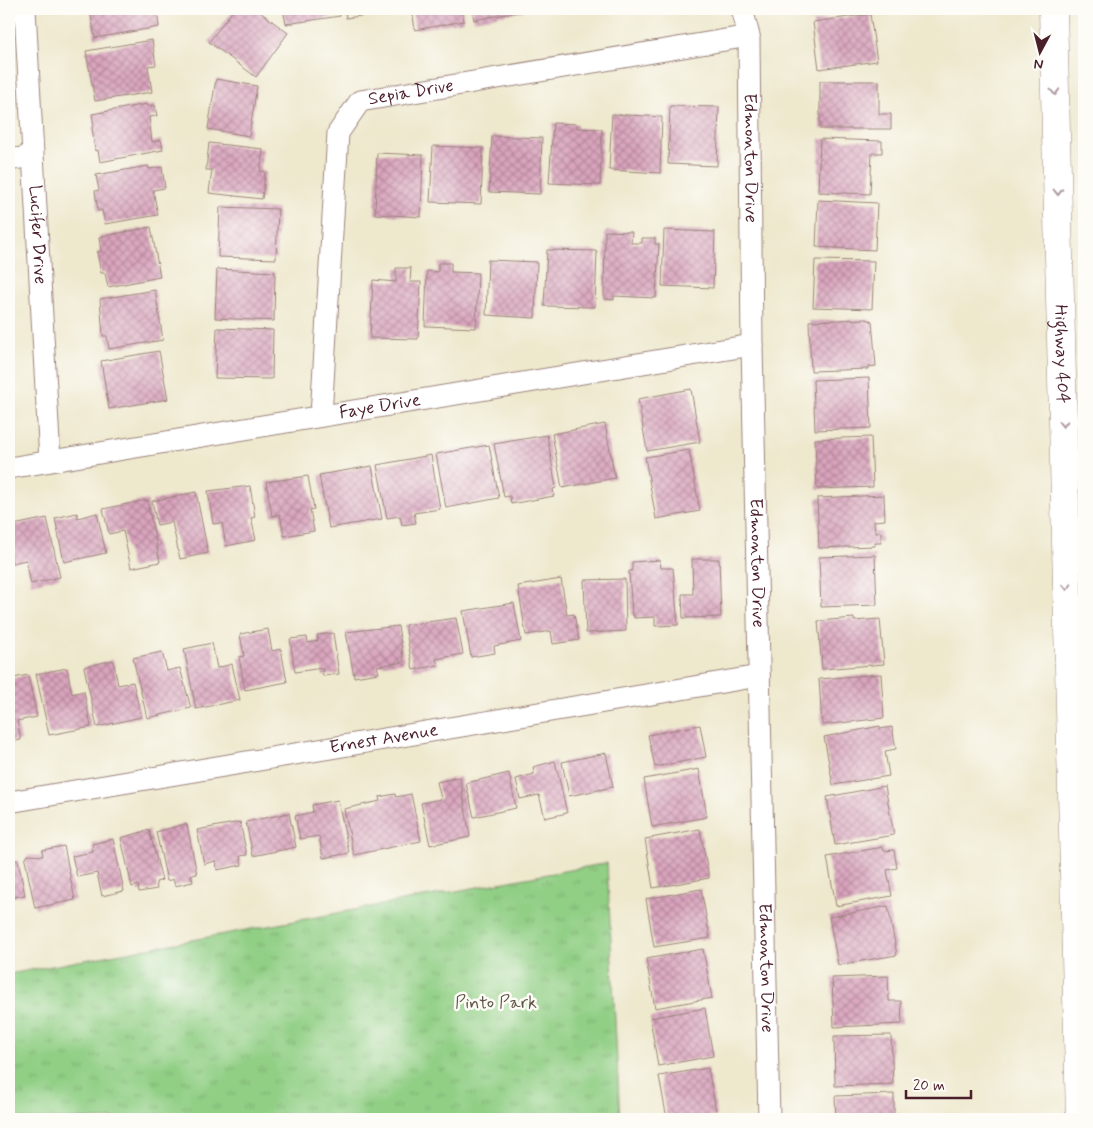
<svg xmlns="http://www.w3.org/2000/svg" width="1093" height="1128" viewBox="0 0 1093 1128" font-family="Mynerve,sans-serif">
	<style>
		.park { fill: url(#park-tufts); stroke: #6e7758 }
		.building { fill: url(#building-cross-hatch) }
		.lines { fill: none; stroke-linecap: round; stroke-linejoin: round }
		.minor-casing { stroke: #9c847c; stroke-width: 23 }
		.motorway-casing { stroke: #9c847c; stroke-width: 29 }
		.minor { stroke: #fff; stroke-width: 21 }
		.motorway { stroke: #fff; stroke-width: 28 }
		.oneway { stroke: #ae9aa0 }
		.labels { text-anchor: middle; dominant-baseline: central; stroke-width: 5; stroke-linejoin: round; paint-order: stroke }
		.street-label { font-size: 18px; fill: #4a1f2b; stroke: #fdfcf7 }
		.park-label { font-size: 18px; fill: #5f5446; stroke: #fdfcf7 }
	</style>
	<defs>
		<pattern id="park-tufts" width="24" height="20" patternUnits="userSpaceOnUse" patternTransform="scale(1.25)"><rect width="24" height="20" fill="#91cf85"/><path d="M3 7l-1-3M5 7V3M7 7l1-3M15 17l-1-3M17 17v-4M19 17l1-3" fill="none" stroke="#7fb173"/></pattern>
		<pattern id="building-cross-hatch" width="8" height="8" patternUnits="userSpaceOnUse" patternTransform="scale(1.25)"><rect width="8" height="8" fill="#d9a4bd"/><path d="M0 0l8 8M0 8l8-8" fill="none" stroke="#b2859a"/></pattern>
	</defs>
	<rect width="100%" height="100%" fill="#fdfcf7"/>
	<filter id="ink" filterUnits="userSpaceOnUse"><feTurbulence type="fractalNoise" baseFrequency=".02" numOctaves="2"/><feDisplacementMap in="SourceGraphic" scale="10" xChannelSelector="R" yChannelSelector="G"/><feConvolveMatrix kernelMatrix="1 2 1 2 8 2 1 2 1" color-interpolation-filters="sRGB"/></filter>
	<filter id="wash" filterUnits="userSpaceOnUse"><feTurbulence type="fractalNoise" baseFrequency=".0096" numOctaves="4" result="noise"/><feDisplacementMap in="SourceGraphic" scale="20" xChannelSelector="R" yChannelSelector="G"/><feGaussianBlur stdDeviation="1.12" result="paint"/><feColorMatrix in="noise" values="0 0 0 0 0 0 0 0 0 0 0 0 0 0 0 0 0 1.4 0 .05"/><feComposite in="paint" operator="in"/></filter>
	<g filter="url(#wash)">
		<rect width="100%" height="100%" fill="#eee8cd"/>
		<path class="park" d="M607,863l13,256h-603l-8,-43v-102z"/>
		<g id="blocks">
			<path class="building" d="M90,9h67l2,18 -64,11z
				M234,9h22l32,24 -32,44 -47,-35z
				M283,9h56l1,7 -54,8z
				M345,9h54v2l-53,7z
				M412,9h50l2,12 -49,9z
				M472,9h51v2l-49,9z
				M809,9h17l-15,4z
				M870,14l7,47 -58,8 -6,-47z
				M152,40l4,25 -8,1 4,26 -57,9 -9,-50z
				M216,79l41,7 -8,50 -41,-7z
				M820,81h59v33h12v15h-71z
				M147,104v2l8,-1 2,11 -8,1 3,25 9,-2 2,10 -63,12 -2,-12 -3,1 -3,-24 2,-1 -2,-12z
				M670,106l49,1 -2,59 -49,-2z
				M612,114l50,3 -2,56 -51,-3z
				M553,123l24,1v4l25,1 -2,56 -51,-2z
				M492,136l50,2 -2,56 -51,-2z
				M820,139l62,2v12h-10l-2,41 -52,-2z
				M209,143l54,6 -3,22 5,1 -3,27 -53,-6 3,-23h-6z
				M433,146l50,2 -2,56 -51,-2z
				M377,153l46,2 -2,62 -46,-3z
				M148,166l1,3 13,-2 3,21 -12,2 5,25 -53,9 -3,-14 -4,1 -3,-20 4,-1 -3,-15z
				M818,200l59,3 -2,47 -59,-3z
				M220,207l58,2 -2,50 -58,-2z
				M151,227l9,50 -52,10 -3,-14h-4l-4,-21h4l-2,-15z
				M664,230l51,2 -2,56 -51,-2z
				M605,231l27,1 -1,11h11v-5h13v6h4l-3,54 -42,-2v4l-10,-1z
				M547,250l50,1 -2,56 -51,-1z
				M488,260l49,2 -2,56 -49,-3z
				M815,260l59,1 -2,48 -59,-2z
				M438,263h13v9l27,1 -2,55 -51,-2 2,-55 11,1z
				M396,268h15l-1,14h11l-3,57 -48,-1 3,-58 23,2z
				M217,269l58,3 -1,49 -59,-3z
				M155,290l8,50 -54,9 -2,-13h-4l-3,-37z
				M866,319l6,2 4,45 -8,1v2l-57,2 -2,-50z
				M217,328l56,2 -1,49 -57,-1z
				M159,351l9,48 -59,10 -8,-48z
				M869,378l2,50 -56,2 -2,-50z
				M691,389l9,53 -53,9 -9,-52z
				M605,424l10,54 -53,10 -10,-54z
				M547,435l9,53 -3,1 1,7 -43,8 -1,-8 -6,1 -10,-53z
				M871,437l2,50 -56,2 -2,-50z
				M489,445l10,53 -53,10 -10,-54z
				M689,450l11,61 -44,8 -11,-62z
				M431,455l9,54 -26,4 2,10 -14,2 -2,-9 -13,2 -10,-53z
				M372,466l10,53 -53,9 -10,-53z
				M308,476l6,33 -4,1 4,21 -30,5 -4,-22 -8,2 -6,-34z
				M250,486l5,31 -4,1 5,22 -30,6 -4,-23 -9,1 -5,-33z
				M196,492l12,61 -28,6 -8,-37 -15,3 -5,-24z
				M884,495l1,25 -11,1 1,11h6v11h-6v3l-56,2 -2,-50z
				M147,500l13,62 -29,6 -8,-37 -14,3 -6,-25z
				M77,513l1,5 19,-5 9,40 -42,9 -9,-44z
				M47,518l13,59 -29,7 -5,-24 -14,3 -3,-15v-22z
				M875,555l2,50 -56,2 -2,-50z
				M692,559h27l2,58 -38,1 -1,-24h11z
				M660,560l1,8h12l5,57 -23,1v-9l-21,1v-3h-2l-3,-44h3v-9z
				M561,579l6,36 7,-1 5,26 -26,4 -2,-13 -25,4 -8,-49z
				M625,579l1,52 -40,2 -2,-53z
				M514,603l7,38 -27,5 1,7 -24,4 -8,-46z
				M456,618l7,36 -27,5 2,6 -25,5 -8,-45z
				M854,618v3l26,-2 4,45 -62,5 -4,-48z
				M398,626l6,36 -27,4 2,7 -25,4 -8,-45z
				M268,629l4,22 9,-2 6,33 -42,8 -6,-33 5,-1 -4,-22z
				M333,633l6,41 -16,2 -1,-8 -27,4 -5,-33 17,-2 1,6 10,-2 -1,-6z
				M212,643l5,25 15,-4 8,36 -44,9 -12,-60z
				M162,652l5,19 13,-3 11,40 -44,10 -14,-60z
				M113,660l5,25 15,-3 8,35 -44,10 -13,-60z
				M67,668l5,26 12,-3 7,36 -42,8 -13,-61z
				M881,674l3,44 -62,7 -3,-46z
				M28,675l9,42 -20,4 4,19 -12,2v-63z
				M700,725l6,32 -51,10 -7,-32z
				M880,726v3l12,-2 4,22 -11,2 4,25 -56,9 -9,-48z
				M606,753l7,34 -44,9 -7,-34z
				M555,761l12,52 -22,5 -6,-23 -19,4 -4,-20 18,-5 -1,-7z
				M699,769l8,48 -55,10 -8,-48z
				M509,773l7,35 -42,9 -8,-34z
				M460,777l10,60 -40,8 -9,-42 20,-4 -4,-17z
				M885,786l9,49 -59,10 -8,-48z
				M395,794l1,3 15,-3 10,47 -67,14 -10,-46 36,-8 -1,-4z
				M338,800l11,53 -26,5 -4,-22 -19,3 -5,-23 18,-4 -1,-7z
				M289,813l7,34 -43,9 -7,-34z
				M240,822l7,33 -7,1 2,9 -25,5 -1,-9 -12,3 -7,-34z
				M185,824l2,1 10,49 -6,1 2,7 -18,4 -2,-7 -6,2 -11,-49z
				M700,829l9,49 -56,10 -8,-49z
				M149,830l13,50 -6,2 1,7 -18,3 -1,-7 -6,2 -11,-49z
				M113,839l11,52 -22,5 -5,-23 -20,4 -5,-21 21,-4 -1,-8z
				M64,846l11,54 -40,8 -10,-48 3,-5 15,1 -1,-6z
				M883,847l1,4 10,-1 3,18 -10,2 5,26 -56,10 -9,-49z
				M18,860l7,35 -16,3v-36z
				M701,889l9,49 -56,9 -8,-48z
				M888,906l9,49 -59,10 -9,-48z
				M703,949l9,49 -57,10 -9,-49z
				M888,976l1,25h12l1,23 -68,3 -2,-49z
				M705,1008l8,48 -55,10 -8,-48z
				M891,1035l2,49 -58,2 -1,-50z
				M708,1068l9,48 -15,3h-35l-8,-43z
				M894,1094v25h-58l-1,-23z"/>
		</g>
	</g>
	<g filter="url(#ink)">
		<use href="#blocks" fill-opacity="0" stroke="#9c847c" stroke-width="1"/>
		<g class="lines">
			<defs>
				<g id="minor">
					<path id="s1" d="M25,9l25,452"/>
					<path id="s2" d="M742,9l7,27 3,309 17,774"/>
					<path d="M9,160l23,-4"/>
					<path id="s3" d="M321,416l17,-283 22,-32 389,-65"/>
					<path id="s4" d="M9,468l743,-123"/>
					<path id="s5" d="M9,802l750,-126"/>
				</g>
				<g id="motorway">
					<path id="s6" d="M1053,9l27,1110"/>
				</g>
			</defs>
			<use href="#minor" class="minor-casing"/>
			<use href="#motorway" class="motorway-casing"/>
			<use href="#minor" class="minor"/>
			<use href="#motorway" class="motorway"/>
		</g>
		<defs><path id="oneway-chevron" d="M-2-3.5L2.5 0L-2 3.5" fill="none" stroke-width="1.6" stroke-linecap="round" stroke-linejoin="round" transform="scale(1.25)"/></defs>
		<g class="oneway">
			<use href="#oneway-chevron" transform="translate(1055 92) rotate(88)"/>
			<use href="#oneway-chevron" transform="translate(1058 192) rotate(89)"/>
			<use href="#oneway-chevron" transform="translate(1063 424) rotate(89)"/>
			<use href="#oneway-chevron" transform="translate(1067 587) rotate(89)"/>
		</g>
	</g>
	<g class="labels">
		<g class="street-label">
			<text stroke="none"><textPath href="#s3" startOffset="374">Sepia Drive</textPath></text>
			<text stroke="none"><textPath href="#s2" startOffset="150">Edmonton Drive</textPath></text>
			<text stroke="none"><textPath href="#s1" startOffset="226">Lucifer Drive</textPath></text>
			<text stroke="none"><textPath href="#s6" startOffset="345">Highway 404</textPath></text>
			<text stroke="none"><textPath href="#s4" startOffset="376">Faye Drive</textPath></text>
			<text stroke="none"><textPath href="#s2" startOffset="555">Edmonton Drive</textPath></text>
			<text stroke="none"><textPath href="#s5" startOffset="380">Ernest Avenue</textPath></text>
			<text stroke="none"><textPath href="#s2" startOffset="960">Edmonton Drive</textPath></text>
		</g>
		<g class="park-label">
			<text x="496" y="1003">Pinto Park</text>
		</g>
	</g>
	<rect width="1093" height="1128" fill="none" stroke="#fdfcf7" stroke-width="30"/>
	<g transform="translate(1040 52) rotate(187)" stroke="#fdfcf7" stroke-width="4" paint-order="stroke">
	<path d="M0-4L9 19L0 12L-9 19Z" fill="#4a1f2b"/>
	<text y="-8" font-size="14" font-weight="bold" text-anchor="middle" fill="#4a1f2b">N</text>
	</g>
	<path d="M906 1090v8h65v-8" fill="none" stroke="#4a1f2b" stroke-width="2.5"/>
	<text x="913" y="1090" font-size="15" fill="#4a1f2b" stroke="#fdfcf7" stroke-width="4" paint-order="stroke">20 m</text>
</svg>
